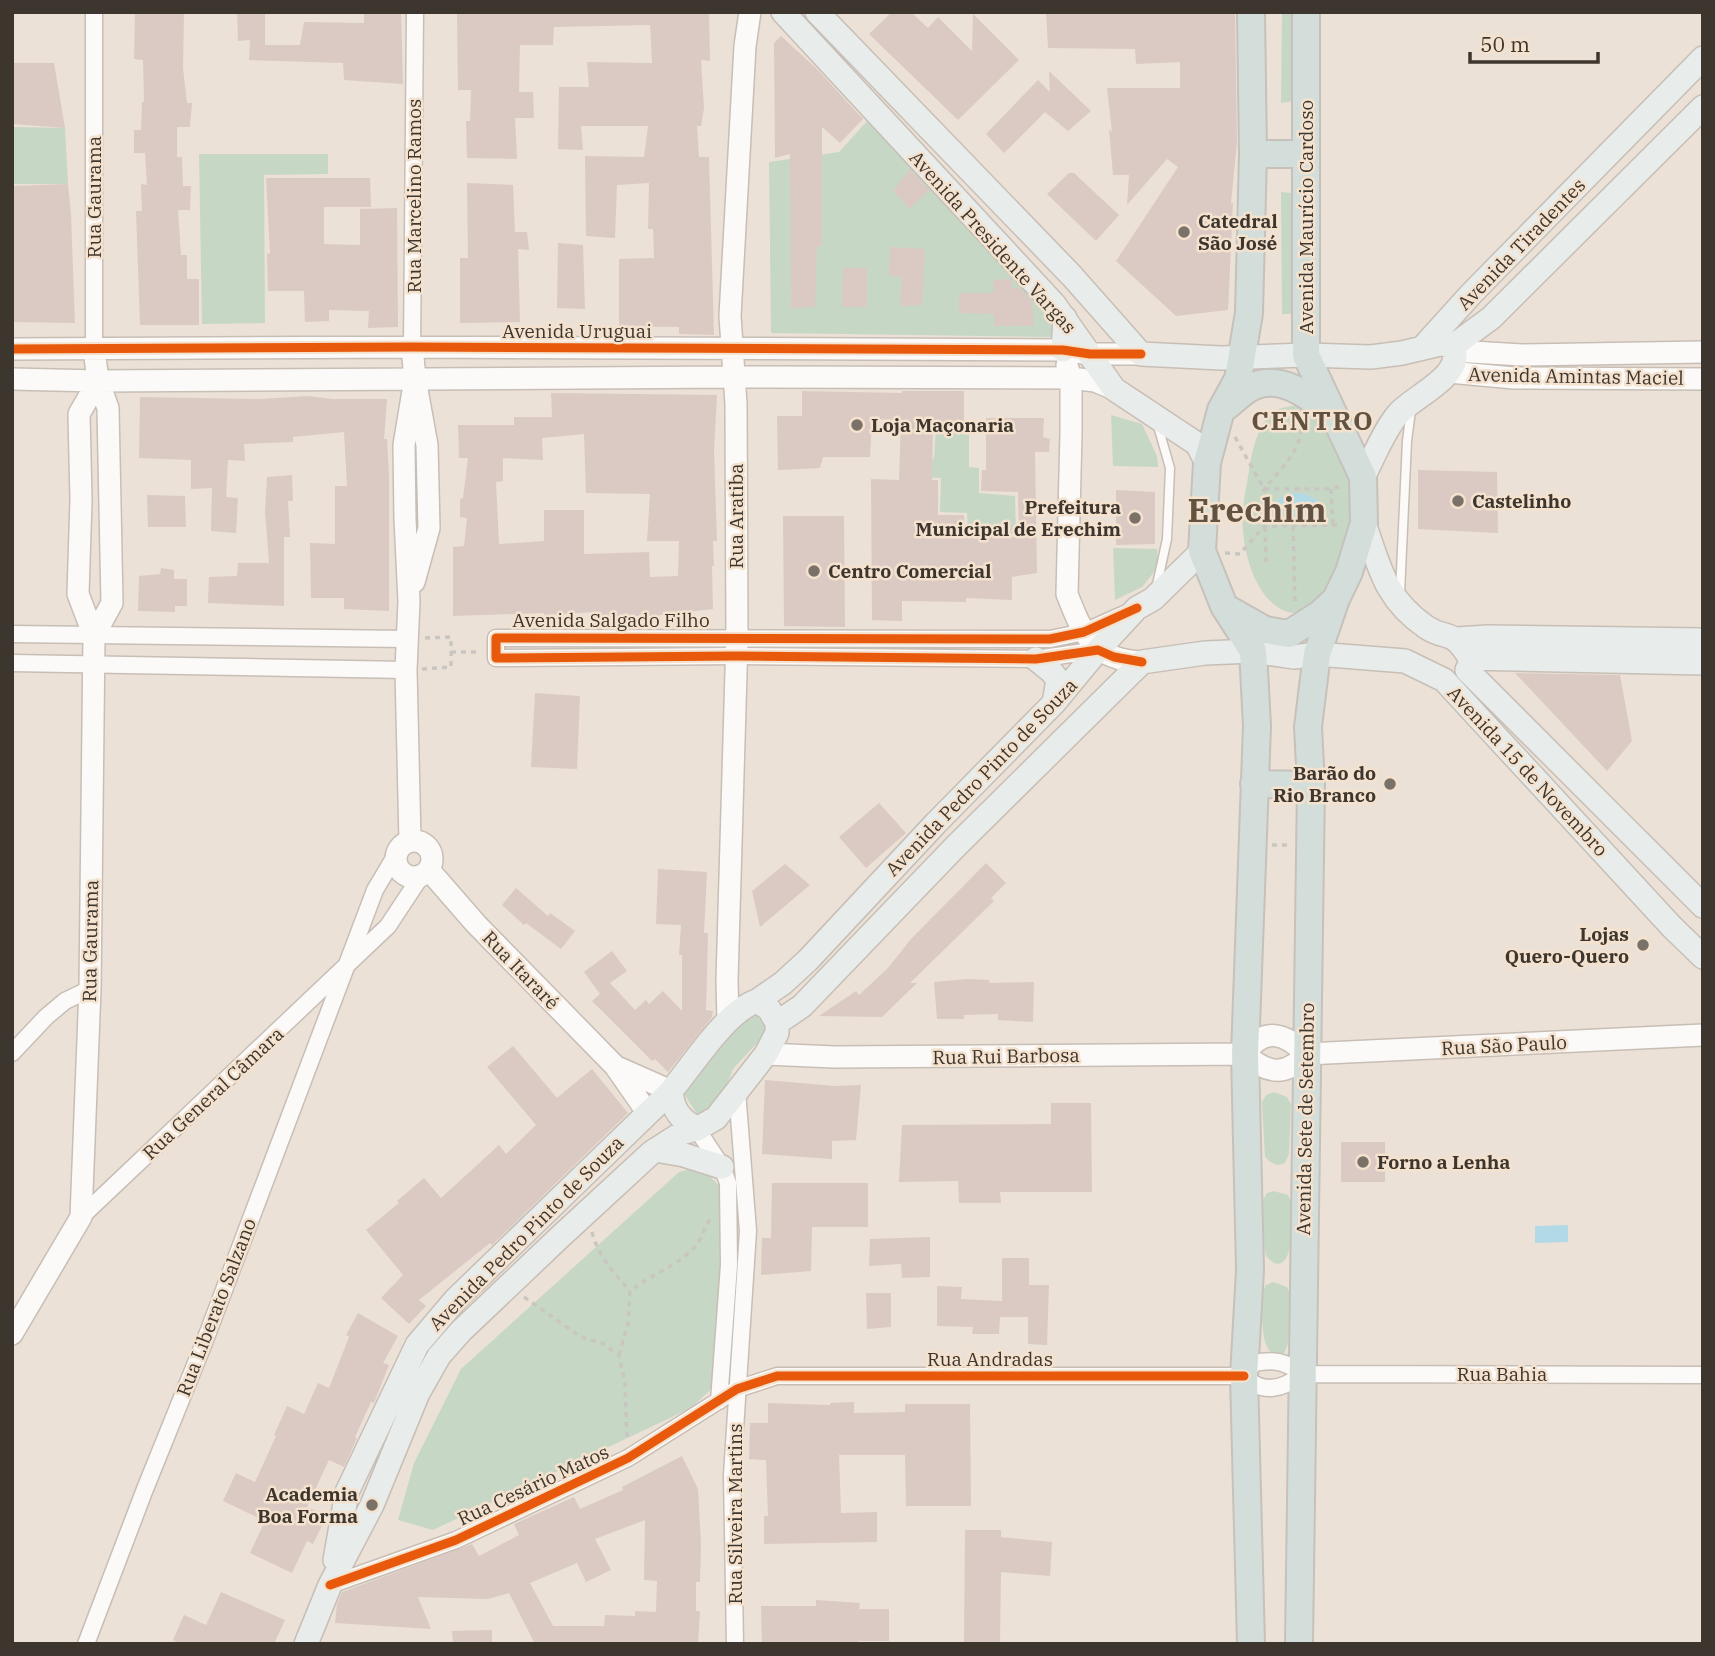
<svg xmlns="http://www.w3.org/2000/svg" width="1715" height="1656" viewBox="0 0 1715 1656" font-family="'IBM Plex Serif',serif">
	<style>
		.green { fill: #c7d7c6 }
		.water { fill: #b2d9e6 }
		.building { fill: #dacac3; fill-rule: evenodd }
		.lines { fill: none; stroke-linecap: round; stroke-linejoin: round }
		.service-casing { stroke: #c7beb6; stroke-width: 11 }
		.minor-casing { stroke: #c7beb6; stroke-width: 19 }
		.tertiary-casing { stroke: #c7beb6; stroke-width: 24 }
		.secondary-casing { stroke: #c7beb6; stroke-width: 26 }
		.primary-casing { stroke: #c6c1bb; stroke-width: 30 }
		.path { stroke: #c9c6c2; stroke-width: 3.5; stroke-dasharray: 5 5; stroke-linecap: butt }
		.service { stroke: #fcfaf9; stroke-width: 8 }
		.minor { stroke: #fcfaf9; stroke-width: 16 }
		.tertiary { stroke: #fcfaf9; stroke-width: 21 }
		.secondary { stroke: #e8ecea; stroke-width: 23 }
		.primary { stroke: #d3deda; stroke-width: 26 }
		.cycleway-casing { stroke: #f4e2ce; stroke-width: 13 }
		.cycleway { stroke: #e8590c; stroke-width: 9 }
		.poi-dot { fill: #7a7269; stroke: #f4e2ce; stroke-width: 2.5 }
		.labels { text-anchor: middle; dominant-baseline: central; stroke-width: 5; stroke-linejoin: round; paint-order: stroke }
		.street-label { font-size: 19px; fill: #3d362e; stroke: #f4e2ce }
		.poi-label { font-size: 19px; font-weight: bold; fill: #3d362e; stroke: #f4e2ce; text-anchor: start }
		.district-label { font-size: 26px; font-weight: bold; letter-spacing: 2px; fill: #615241; stroke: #f4e2ce }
		.town-label { font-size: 33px; font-weight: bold; fill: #615241; stroke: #f4e2ce }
	</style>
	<rect width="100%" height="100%" fill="#ece1d6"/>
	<path class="green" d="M1282,12h16l-4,89 -13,2z
		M869,119l179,191 6,27 -283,-4 -2,-171 70,-10z
		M12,127l53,1 3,56h-56z
		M199,154h129v20l-64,1 1,148 -63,1z
		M1281,192l20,2 -1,120h-18z
		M1299,405l25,9 24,58 4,35 -3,40 -25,57c-11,3 -26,11 -37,8 -35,-13 -47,-70 -44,-103 1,-13 4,-25 6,-38 3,-19 9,-52 29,-62 6,-2 15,-3 21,-4z
		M1111,415l31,9 15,32 1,11 -45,-1z
		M936,427h33v40l10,1v25l36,3 1,39 -48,-2 -1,-20 -27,-1 1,-34 -23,-1v-17l16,-1z
		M1113,548l44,1 1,18 -16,20 -27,13z
		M751,1009l18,21 -36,39 -14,36 -20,12 -15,-23z
		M1274,1092l13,5 4,7 -2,50 -4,9c-9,4 -13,1 -20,-6l-3,-55 4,-7z
		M701,1166l26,29 -8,187 -28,26 -258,122 -35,-10 16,-57 47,-94 218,-197z
		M1274,1191l14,4 3,7c0,12 5,69 -17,61 -2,-1 -7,-5 -8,-8 -3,-8 -2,-43 -3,-55l4,-7z
		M1273,1282l14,5 3,7 -2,50 -4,9c-27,11 -21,-45 -22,-61l4,-7z"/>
	<path class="water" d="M1293,493l12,1 14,7 3,8 -3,6c-14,8 -27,7 -41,-1l-3,-9 3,-6z
		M1568,1225v17l-33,1v-17z"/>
	<path class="building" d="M135,12h49l-1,56 4,35h5l-2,24h-13v30h5l1,29h8l-1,24h-12l3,45h6v24h12v46h-59l-4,-114h6l-1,-27 6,1 -2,-32h-11v-23h7l1,-28h2l-1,-42 -9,-1z
		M237,12h28v33h35l4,-23 60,1v-11h37l2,72 -59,-4 -1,-17 -94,-3 1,-20 -12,1z
		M457,12h252l1,49 -9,-1 3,48 -3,18h-4l2,31h10l5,178 -35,-1v-7l-60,-1v-67l35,-1 -1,-29h-5l1,-46 -32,2 -2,53 -29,-2 -1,-80 59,1 4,-31h-67l2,24 -25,-1 1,-62h30l-2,-25 65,1 -2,-38 -96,2 -1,18h-33l-1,47h14l1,26h-19l2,41 -50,-1 -1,-37h4l1,-31h-13z
		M892,12h19l17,16 10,-11 34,34 1,-37 46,46 -61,60 -89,-86z
		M1046,12h189l2,130 -6,61h2l-5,107 -52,6 -60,-55 62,-94 -11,-8 -40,46 2,-30h-16l-4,-46 3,3 -5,-44h73v-26l-44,2 -1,-15 -87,-1z
		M781,36l36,33 46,50 -23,24 -18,-16v119h-5l-2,61 -24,1 -1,-154 -15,4 -1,-115z
		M12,63h42l11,65 -53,-4z
		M1049,71l42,40 -23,20 -23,-19 -41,41 -18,-19 52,-54 12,12z
		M910,169l19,21 -19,19 -17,-18z
		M1069,173h5l45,42 -23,26 -49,-47z
		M266,178h104l1,29h-47v37l36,1v-36l37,-1 1,119 -30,1 1,-17 -40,-1v11l-24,1 -1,-31h-36l-1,-38 3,1z
		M467,183l46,2 2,47h12l2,18 -11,-1 2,73 -60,1v-65h8z
		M68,184l3,31 4,108 -63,-1v-136z
		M558,243l25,2 2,64 -28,-1z
		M890,247l35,2 -3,56 -22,1 2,-29 -13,-1z
		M843,268h24v39h-25z
		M1011,279l1,9h8l12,13 2,25h-40v-12l-35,-1v-20h35l-1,-13z
		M802,391l100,2v-2h62v33l-31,-1 -1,57h6v35h26l1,20 54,2 -1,-45 -37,-1 1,-21h4v-52h58l-1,19 7,2 -1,13h-14l2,121 -25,4v23l-46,-2v4l-64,-1v20l-30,-1 -1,-141 28,1 2,-60 -29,-1 -2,38h-47l-3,11 -42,2 -1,-54h25z
		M551,393l166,2 -3,56 3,90h-4l1,25h-2l1,43 -60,7 -57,1 -1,-5 -51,3v-2l-91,3v-69l11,-1 3,-28 -7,-1v-18l3,-1 5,-40h-9l-1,-33h56v-8h38zM584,434l2,59 64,1 -3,47h32l-1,35 -28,1 -1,-25 -65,2v-44h-40v31l-45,3 -3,-62 7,-1v-23l40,2 -1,-22z
		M308,396l24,3h55l-3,40h3l2,38v134l-45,-2v-11h-33l-1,-55 25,1v-58h12l-3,-54 -51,5v5l-49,2 1,17 -17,-1 -2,37 12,1 -2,35 -25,-2 1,-43 -21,1v-29l-52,-2 1,-61 120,2z
		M1418,470l79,2 1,61 -80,-4z
		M292,475l1,26h-5l2,36h-6v69l-76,-3 1,-26 28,-1 1,-13h31l-4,-51 2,-35z
		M1116,490l39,2v52l-39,1z
		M147,495l38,1 1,31h-38z
		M783,516h61l1,111 -61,-1z
		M161,568l13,2v9h13v27h-12v6l-37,-1 1,-35 21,-2z
		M1515,673l105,2 12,66 -25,30z
		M535,693l45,3 -3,73 -46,-2z
		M879,803l27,30 -40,35 -27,-31z
		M986,863l20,20 -15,15 3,3 -84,82h7l-35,34 -63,-1 37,-25 3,4 29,-27 23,-29z
		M785,864l25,21 -50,42 -8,-36z
		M658,869l49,3 -3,61h4l-2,77 7,1 -1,6 -44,55 -13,-13 -3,2 -60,-60 8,-7 -16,-22 28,-21 15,20 -17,12 25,27 11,-10 3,4 14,-13 19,20v-56h-3l2,-30 -25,-1z
		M516,888l32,28 2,-3 25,18 -14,18 -35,-26 -2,2 -22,-20z
		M968,979l21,1 1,3 44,-1 -1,40 -35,-2v-6l-34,1v4h-27l-3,-37z
		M513,1046l44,52 35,-29 36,44 -136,132 -2,-2 -71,57 7,6 -17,18 -28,-26 22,-23 -37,-45 33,-27 -2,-2 27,-23 17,20 58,-53 7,9 30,-29 -49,-58z
		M765,1080l70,6 26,-1 -5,55 -24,1v18l-70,-5z
		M1051,1103h40l1,89h-92l1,11h-42l-1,-22 -59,1 3,-57 149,-1z
		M1341,1142h44v40h-44z
		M772,1183h96v44h-56l-1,44 -50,4 1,-37h9z
		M930,1237v40l-28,1 -1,-14 -32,2 1,-27z
		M1002,1258h27v27h20l-2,60 -19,-1v-27h-28l-1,17h-27l1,-7 -36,-1v-40l25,1 -1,12 41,2z
		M866,1293h25v34l-24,2z
		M358,1313l40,23 -15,27 6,2 -15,38 -3,-1 -16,35 2,1 -13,29 -15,-7 -22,47 20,9 -14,28 -6,-3 -15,32 -42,-20 15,-32 -42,-20 13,-28 19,9 21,-46 -2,-1 13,-29 17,8 14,-31 11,5 20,-51 -3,-2z
		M854,1402v11l51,-1v-8h65l1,102h-65l-1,-51h-66l2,58 36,-1v30l-113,2v-28h4l-2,-56 -17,-1 1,-36h18v-20l62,2v-2z
		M682,1456l16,33 3,55 -1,38h-4v29h4l-2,33h-163l-26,-51 -21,6 -70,-2 13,32 -96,-6 2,-19 5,-12 130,-48 7,12 40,-21 -5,-11 60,-27 6,12 43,-19 -1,-3zM645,1520l-1,60 13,1 -1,31 -21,-1v5l-30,-1 -1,11h-51l-23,-43 47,-20 9,19 25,-12 -16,-31z
		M965,1530h36v7l51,5 -2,34 -49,-4 -1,71 -36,-1z
		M221,1592l64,28 -11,24h-94l-7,-4 11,-25 22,10z
		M816,1600l44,3 -1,6h30v32h-31v3h-96l-1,-38h55z
		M492,1630v14h-39l-1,-13z"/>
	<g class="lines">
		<defs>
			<path id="service" d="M1156,589l11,-50 3,-71 -12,-42
				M1400,593l7,-152 4,-31"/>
			<path id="minor" d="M94,12v337
				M412,347l3,-335
				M12,634l394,5
				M1098,650l-62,9 -300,-3 -240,2v-20l554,1 34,-7 45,-20
				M12,663l394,7
				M12,1053l34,-36 19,-16 25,-12
				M697,1129l25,38 6,16 1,82 -10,136
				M81,1217l307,-291 33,-50
				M1302,1374l401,1
				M1244,1376l10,-13c19,-4 32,-2 48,11
				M1244,1376c18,19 40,13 58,-2
				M330,1585l126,-45 172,-82 109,-69 40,-13h467
				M86,1644l59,-155 59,-146 171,-453 22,-37
				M735,1644l-3,-169 16,-244 -11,-140"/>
			<path id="tertiary" d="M412,347l3,32 12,66 2,83 -15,54
				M12,349l400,-2 651,3 27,4h51
				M94,349l4,32 10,27 4,195 -18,33
				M1455,351l67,4 181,-3
				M1067,365l4,13v55l-4,161c16,41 26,66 75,68
				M1449,372l65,6 189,1
				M12,379l86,2 636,-4 337,1 24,3 19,8
				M396 859a18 18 0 1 1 36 0a18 18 0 1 1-36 0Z
				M410,841l-4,-171 3,-69 -4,-82 -1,-74 11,-66
				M429,870l47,54 139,142 32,46
				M728,1021l-1,-41 10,-342 -1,-234 -6,-88 15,-270 5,-34
				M766,1054l68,3 411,-3
				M1245,1054c19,-28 40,-21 61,0
				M1245,1054c21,19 40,24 61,0
				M1306,1054l397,-19
				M619,1068l52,23
				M12,1334l69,-117 9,-228 4,-353 -16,-42 3,-94 -2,-86 19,-33"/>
			<path id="secondary" d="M783,12l271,292 60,85 83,55 10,19
				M817,12l255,264 69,78 80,4 85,-3 65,2 31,-4 38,-9 13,2c13,30 -40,50 -55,68 -15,18 -24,43 -35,63
				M1424,346l48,-53 231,-235
				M1453,346l38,-28 212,-211
				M1063,350l2,-32
				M1364,523c16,45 21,76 62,104 19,13 25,2 40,25
				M1457,639l31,-2 215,3
				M1469,658l234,5
				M1036,659l15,12 7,9 -4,23
				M1467,670l236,236
				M757,1001l26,-18 25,-23 128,-137 118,-120 44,-53 39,-42 16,-9 49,-48
				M777,1023l25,-17 153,-159 187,-185 63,-9 48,-2 41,6 23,-3 88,7 39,19 228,247 31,30
				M655,1150l29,5 38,12
				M335,1560l12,-68 70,-147 39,-46 215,-208
				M306,1644l24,-59 42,-80 46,-112 21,-37 22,-25 100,-95 90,-83 31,-20 15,-4 19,-11 50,-64 11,-21v-10l-8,-14 -12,-8c-30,9 -65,65 -86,90 2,20 9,28 26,38"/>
			<path id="primary" d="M1253,154h53
				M1227,406c8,-6 17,-16 27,-20 29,-12 57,12 79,29
				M1228,609l37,21 24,4 31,-20 14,-13
				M1254,784l57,1
				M1251,1644l-7,-268 6,-106 -5,-216 12,-328 -4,-75 -29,-45 -22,-55 5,-88 14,-53 17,-31 11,-66 4,-159 -2,-142
				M1299,1644l12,-859 -3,-58 9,-73 19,-55 13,-27 15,-49 -1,-46 -57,-122v-343"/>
		</defs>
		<use href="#service" class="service-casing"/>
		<use href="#minor" class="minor-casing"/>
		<use href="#tertiary" class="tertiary-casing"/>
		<use href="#secondary" class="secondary-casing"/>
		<use href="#primary" class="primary-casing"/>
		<path class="path" d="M1235,437l29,52h67l13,-4
			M1331,489l2,36
			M1293,526l2,78
			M1225,553l15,1 24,-28 78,-1
			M1266,562l-2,-73c17,-20 41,-42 37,-70
			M451,652h29
			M422,669l29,-2v-30l-27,1
			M1272,845h17
			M592,1232c6,24 22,41 38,59
			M524,1297l57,40 21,6 17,12 6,28 2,58
			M619,1355l9,-32 2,-32c21,-17 54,-27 69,-50 5,-8 7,-17 13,-25"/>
		<use href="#service" class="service"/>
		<use href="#minor" class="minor"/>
		<use href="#tertiary" class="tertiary"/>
		<use href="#secondary" class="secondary"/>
		<use href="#primary" class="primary"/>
		<defs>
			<path id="cycleway" d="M12,349l400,-2 651,3 27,4h51
				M1137,608l-53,24 -34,7 -554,-1v20l240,-2 300,3 62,-9 16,7 28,5
				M330,1585l126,-45 172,-82 109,-69 40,-13h467"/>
		</defs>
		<use href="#cycleway" class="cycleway-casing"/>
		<use href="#cycleway" class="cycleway"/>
	</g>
	<g class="poi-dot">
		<circle cx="1184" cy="232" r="7"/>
		<circle cx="857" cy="425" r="7"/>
		<circle cx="1458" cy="501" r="7"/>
		<circle cx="1135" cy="518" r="7"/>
		<circle cx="814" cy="571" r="7"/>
		<circle cx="1390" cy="784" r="7"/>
		<circle cx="1643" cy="945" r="7"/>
		<circle cx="1363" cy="1162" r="7"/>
		<circle cx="372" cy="1505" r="7"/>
	</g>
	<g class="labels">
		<g class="street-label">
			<text transform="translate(414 196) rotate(-90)">Rua Marcelino Ramos</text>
			<text transform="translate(94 197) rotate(-90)">Rua Gaurama</text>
			<text transform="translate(1306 217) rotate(-90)">Avenida Maurício Cardoso</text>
			<text transform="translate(993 242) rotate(48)">Avenida Presidente Vargas</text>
			<text transform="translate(1521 244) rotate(-46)">Avenida Tiradentes</text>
			<text x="577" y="331">Avenida Uruguai</text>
			<text transform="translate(1576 376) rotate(1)">Avenida Amintas Maciel</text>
			<text transform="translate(736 516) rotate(-90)">Rua Aratiba</text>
			<text x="611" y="620">Avenida Salgado Filho</text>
			<text transform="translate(1528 771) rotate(47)">Avenida 15 de Novembro</text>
			<text transform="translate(981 777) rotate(-46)">Avenida Pedro Pinto de Souza</text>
			<text transform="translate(90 941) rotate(-89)">Rua Gaurama</text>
			<text transform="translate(521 970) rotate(46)">Rua Itararé</text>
			<text transform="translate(1504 1045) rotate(-3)">Rua São Paulo</text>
			<text transform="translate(1006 1056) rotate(-1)">Rua Rui Barbosa</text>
			<text transform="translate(213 1093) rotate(-43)">Rua General Câmara</text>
			<text transform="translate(1305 1119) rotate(-89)">Avenida Sete de Setembro</text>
			<text transform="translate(526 1233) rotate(-45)">Avenida Pedro Pinto de Souza</text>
			<text transform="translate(216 1307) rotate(-69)">Rua Liberato Salzano</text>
			<text x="990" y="1359">Rua Andradas</text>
			<text x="1502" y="1374">Rua Bahia</text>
			<text transform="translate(533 1485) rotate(-25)">Rua Cesário Matos</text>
			<text transform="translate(735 1514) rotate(-90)">Rua Silveira Martins</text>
		</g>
		<g class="poi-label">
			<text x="1198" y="221">Catedral<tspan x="1198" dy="22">São José</tspan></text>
			<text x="871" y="425">Loja Maçonaria</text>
			<text x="1472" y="501">Castelinho</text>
			<text x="1121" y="507" text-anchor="end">Prefeitura<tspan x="1121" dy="22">Municipal de Erechim</tspan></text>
			<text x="828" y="571">Centro Comercial</text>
			<text x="1376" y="773" text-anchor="end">Barão do<tspan x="1376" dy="22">Rio Branco</tspan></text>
			<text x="1629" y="934" text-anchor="end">Lojas<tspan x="1629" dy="22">Quero-Quero</tspan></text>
			<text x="1377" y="1162">Forno a Lenha</text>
			<text x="358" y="1494" text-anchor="end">Academia<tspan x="358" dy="22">Boa Forma</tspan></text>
		</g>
		<g class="district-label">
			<text x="1313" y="420">CENTRO</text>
		</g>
		<g class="town-label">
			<text x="1257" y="509">Erechim</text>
		</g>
	</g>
	<rect width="1715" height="1656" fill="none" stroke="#3d362e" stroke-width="28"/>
	<path d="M1470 52v10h128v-10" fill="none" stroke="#3d362e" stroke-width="3.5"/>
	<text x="1480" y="52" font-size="21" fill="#3d362e" stroke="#f4e2ce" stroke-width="5" paint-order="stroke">50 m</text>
</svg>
